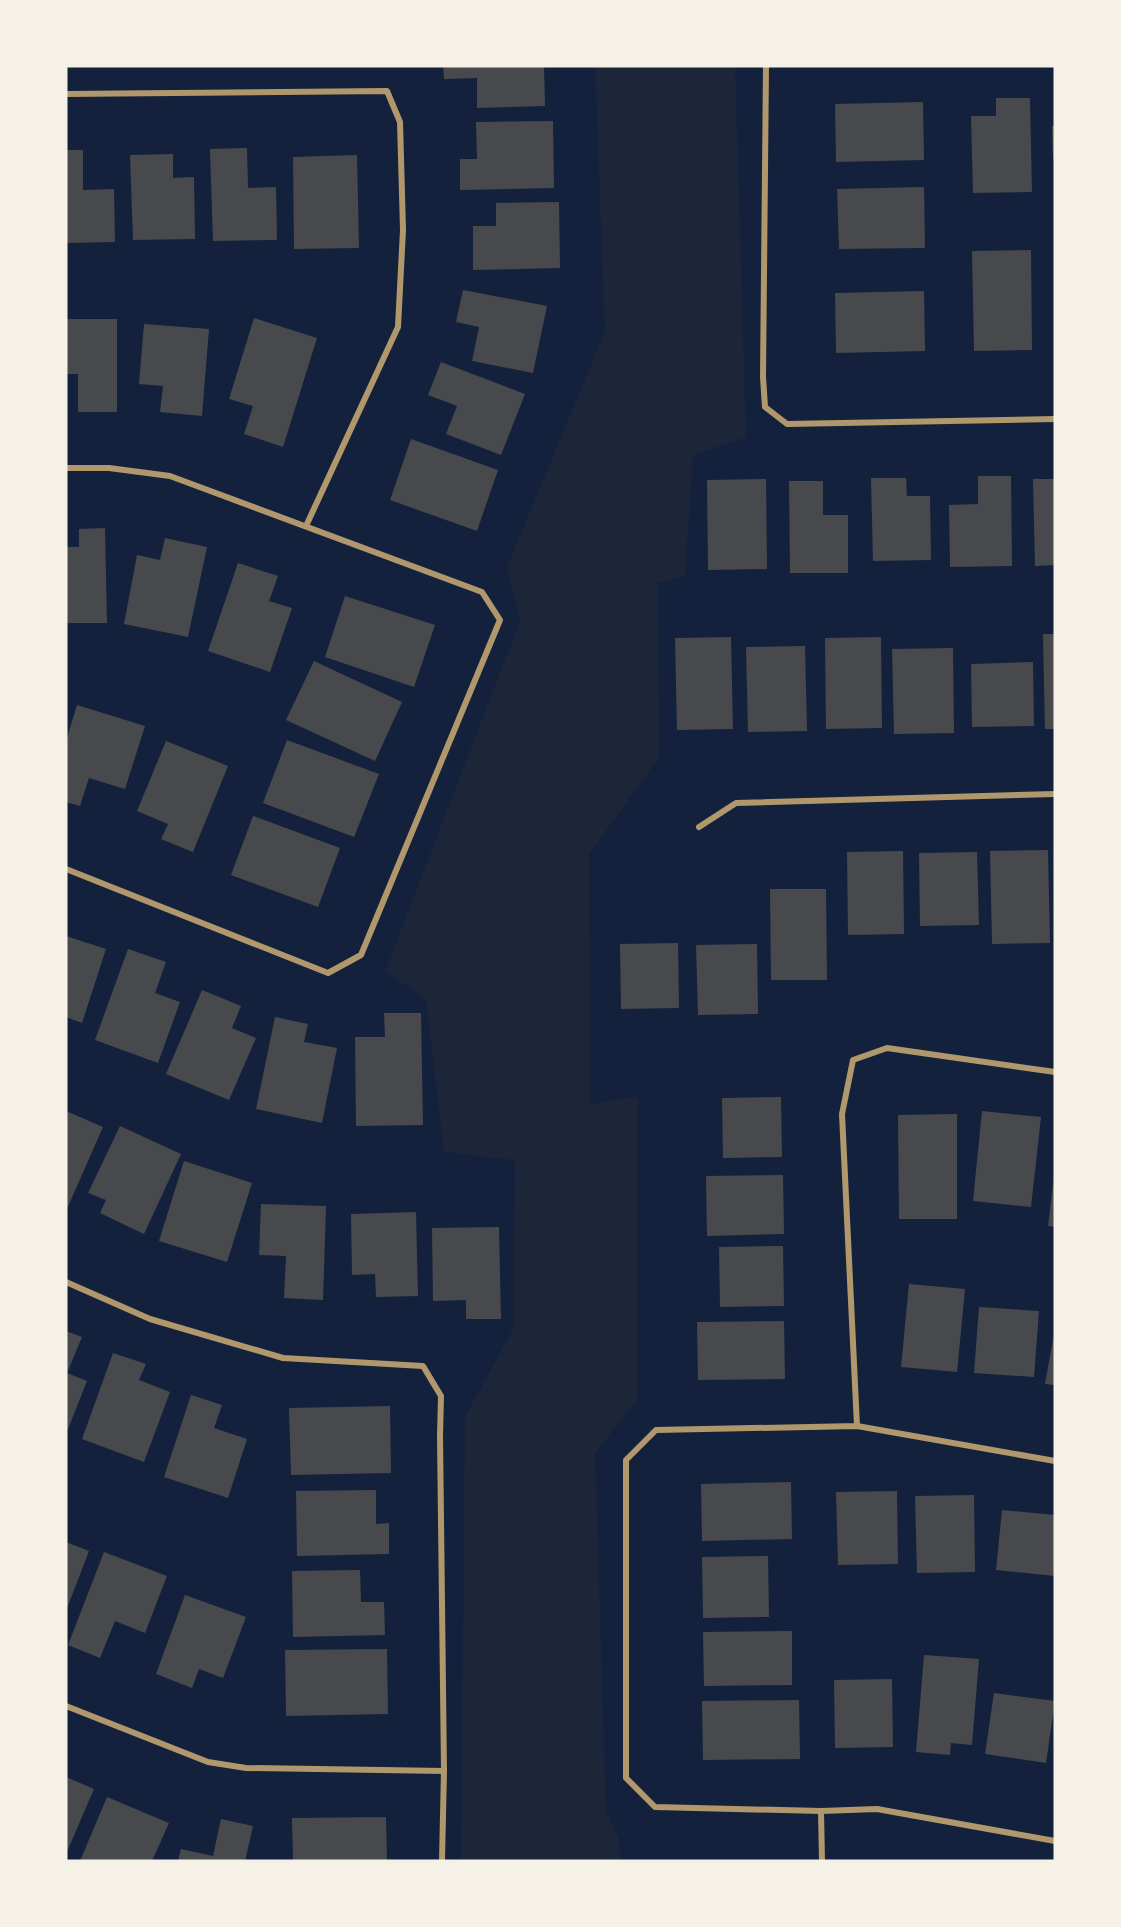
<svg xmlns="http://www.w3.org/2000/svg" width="1121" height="1927" viewBox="0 0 1121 1927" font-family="'Varela Round',sans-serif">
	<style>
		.green { fill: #1d2539 }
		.building { fill: #48494c }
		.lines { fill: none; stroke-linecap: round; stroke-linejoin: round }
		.minor { stroke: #b1986c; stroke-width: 6 }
	</style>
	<rect width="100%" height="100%" fill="#14213d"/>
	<path class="green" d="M595,66h140l11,371 -53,18 -8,121 -27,7 1,175 -70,96 2,250 46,-7v303l-42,53 11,357 13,29 1,22h-159l4,-444 48,-88 2,-169 -71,-8 -18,-153 -41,-27 135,-351 -13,-54 98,-236z"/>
	<path class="building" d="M443,66h101l1,40 -68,2v-30l-33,1z
		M996,98h34l2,94 -59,1 -2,-77h25z
		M923,102l1,58 -88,2 -1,-58z
		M553,121l1,67 -94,2v-31h17l-1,-37z
		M1052,126h3v33h-2z
		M247,148l1,40 28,-1 1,53 -64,1 -3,-92z
		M66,150h17v40l31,-1 1,53 -49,1z
		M173,154v24l21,-1 1,62 -62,1 -3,-85z
		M357,155l2,93 -65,1 -1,-92z
		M924,187l1,61 -86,1 -2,-60z
		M559,202l1,66 -87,2v-44h23v-23z
		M1031,250l1,100 -58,1 -2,-100z
		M463,290l84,16 -14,67 -61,-12 7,-34 -23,-5z
		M924,291l1,60 -89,2 -1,-60z
		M254,318l63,20 -34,109 -39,-13 9,-28 -24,-7z
		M66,319h51v93h-39v-38h-12z
		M144,324l65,5 -7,87 -42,-4 3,-26 -24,-2z
		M441,362l84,32 -24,61 -55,-21 11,-28 -29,-11z
		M411,439l87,31 -21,61 -87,-31z
		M978,476h33l1,90 -62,1 -1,-62 29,-1z
		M871,478h35l1,18h23l1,64 -58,1z
		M766,479l1,90 -59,1 -1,-90z
		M1033,479h22v86l-20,1z
		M789,481h34v34h25v58h-58z
		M105,528l2,95h-41v-76h13v-18z
		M165,538l42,9 -19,90 -64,-13 13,-69 23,5z
		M238,563l40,13 -9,25 23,7 -22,64 -62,-21z
		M345,596l90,29 -21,62 -89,-30z
		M1043,634h12v95h-10z
		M731,637l2,92 -56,1 -2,-92z
		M881,637l1,91 -56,1 -1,-91z
		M805,646l2,85 -59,1 -2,-85z
		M953,648l1,85 -60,1 -2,-85z
		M314,661l88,41 -27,59 -89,-41z
		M1033,662l1,64 -62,1 -1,-63z
		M77,705l68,21 -20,63 -36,-11 -9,28 -14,-4v-61z
		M287,740l92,34 -25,63 -91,-34z
		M166,741l62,25 -35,86 -32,-13 7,-15 -31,-13z
		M253,816l87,32 -22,59 -87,-32z
		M1048,850l2,93 -58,1 -2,-93z
		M903,851l1,83 -56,1 -1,-83z
		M977,852l2,73 -59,1 -1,-73z
		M770,889h56l1,91h-56z
		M66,936l40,13 -24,74 -16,-6z
		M678,943l1,65 -58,1 -1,-65z
		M757,944l1,70 -60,1 -2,-70z
		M128,949l38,13 -11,31 25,9 -22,61 -63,-23z
		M202,990l39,16 -9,22 24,10 -27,62 -63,-26z
		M384,1013h37l2,112 -67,1 -1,-89h30z
		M275,1017l33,7 -4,18 33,6 -15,75 -66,-14z
		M781,1097l1,60 -59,1 -1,-60z
		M66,1111l37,16 -37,84z
		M982,1111l59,6 -10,90 -58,-6z
		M957,1114v105h-58l-1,-104z
		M120,1126l61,28 -37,80 -44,-21 6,-13 -18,-7z
		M184,1161l68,22 -25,79 -68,-21z
		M783,1175l1,59 -77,2 -1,-60z
		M1054,1177h1v50l-7,-1z
		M261,1204l65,2 -3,94 -39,-2 2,-42 -27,-1z
		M416,1212l2,84 -42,1 -1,-23 -23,1 -1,-61z
		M499,1227l2,92h-35v-19l-33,1 -1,-73z
		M783,1246l1,60 -64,1 -1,-60z
		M909,1284l56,5 -8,83 -56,-5z
		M979,1307l60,4 -5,66 -60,-4z
		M784,1321l1,58 -87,1 -1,-58z
		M66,1331l16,6 -15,36 20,8 -21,53z
		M1054,1334h1v51l-10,-1z
		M113,1353l33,11 -7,16 31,12 -26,70 -62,-23z
		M191,1395l31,10 -8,23 33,11 -19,59 -64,-21z
		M390,1406l1,67 -100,2 -2,-67z
		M791,1482l1,57 -90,2 -1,-57z
		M376,1490v34l13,-1v31l-92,2 -1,-65z
		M897,1491l1,73 -60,1 -2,-73z
		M974,1495l1,77 -58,1 -2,-77z
		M1002,1510l53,5v61l-59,-6z
		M66,1542l23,9 -23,60z
		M104,1552l63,24 -22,57 -30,-12 -15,37 -32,-13z
		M768,1556l1,61 -66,1 -1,-61z
		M360,1570l1,32h23l1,33 -92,2 -1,-66z
		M185,1595l61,22 -23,61 -24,-9 -7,19 -36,-14z
		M792,1631v54l-88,1 -1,-54z
		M387,1649l1,65 -102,2 -1,-66z
		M924,1655l55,4 -7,86 -21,-2 -1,12 -34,-3z
		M892,1679l1,68 -58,1 -1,-68z
		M994,1693l61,8 -9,62 -61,-9z
		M799,1700l1,59 -97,1 -1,-59z
		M66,1777l28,12 -28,65z
		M107,1797l62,26 -17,38h-72z
		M386,1817l1,44h-94l-1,-43z
		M221,1819l32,7 -8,35h-67l3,-12 32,7z"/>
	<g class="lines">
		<path class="minor" d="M766,66l-3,311 2,30 22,17 268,-5
			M66,94l321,-3 13,31 3,108 -5,97 -92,199
			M66,468h43l61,8 312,116 18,28 -139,335 -33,18 -262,-104
			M699,827l37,-24 319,-9
			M66,1282l84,37 133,39 140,8 18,30 -1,40 4,335 -2,90
			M857,1426l-15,-312 11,-54 34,-12 168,24
			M1055,1461l-198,-35 -201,4 -30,30v318l29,29 166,4 56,-2 178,32
			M66,1706l142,56 38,6 198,3
			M821,1811l1,50"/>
	</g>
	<rect width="1121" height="1927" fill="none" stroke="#f6f1e7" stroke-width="135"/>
</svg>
